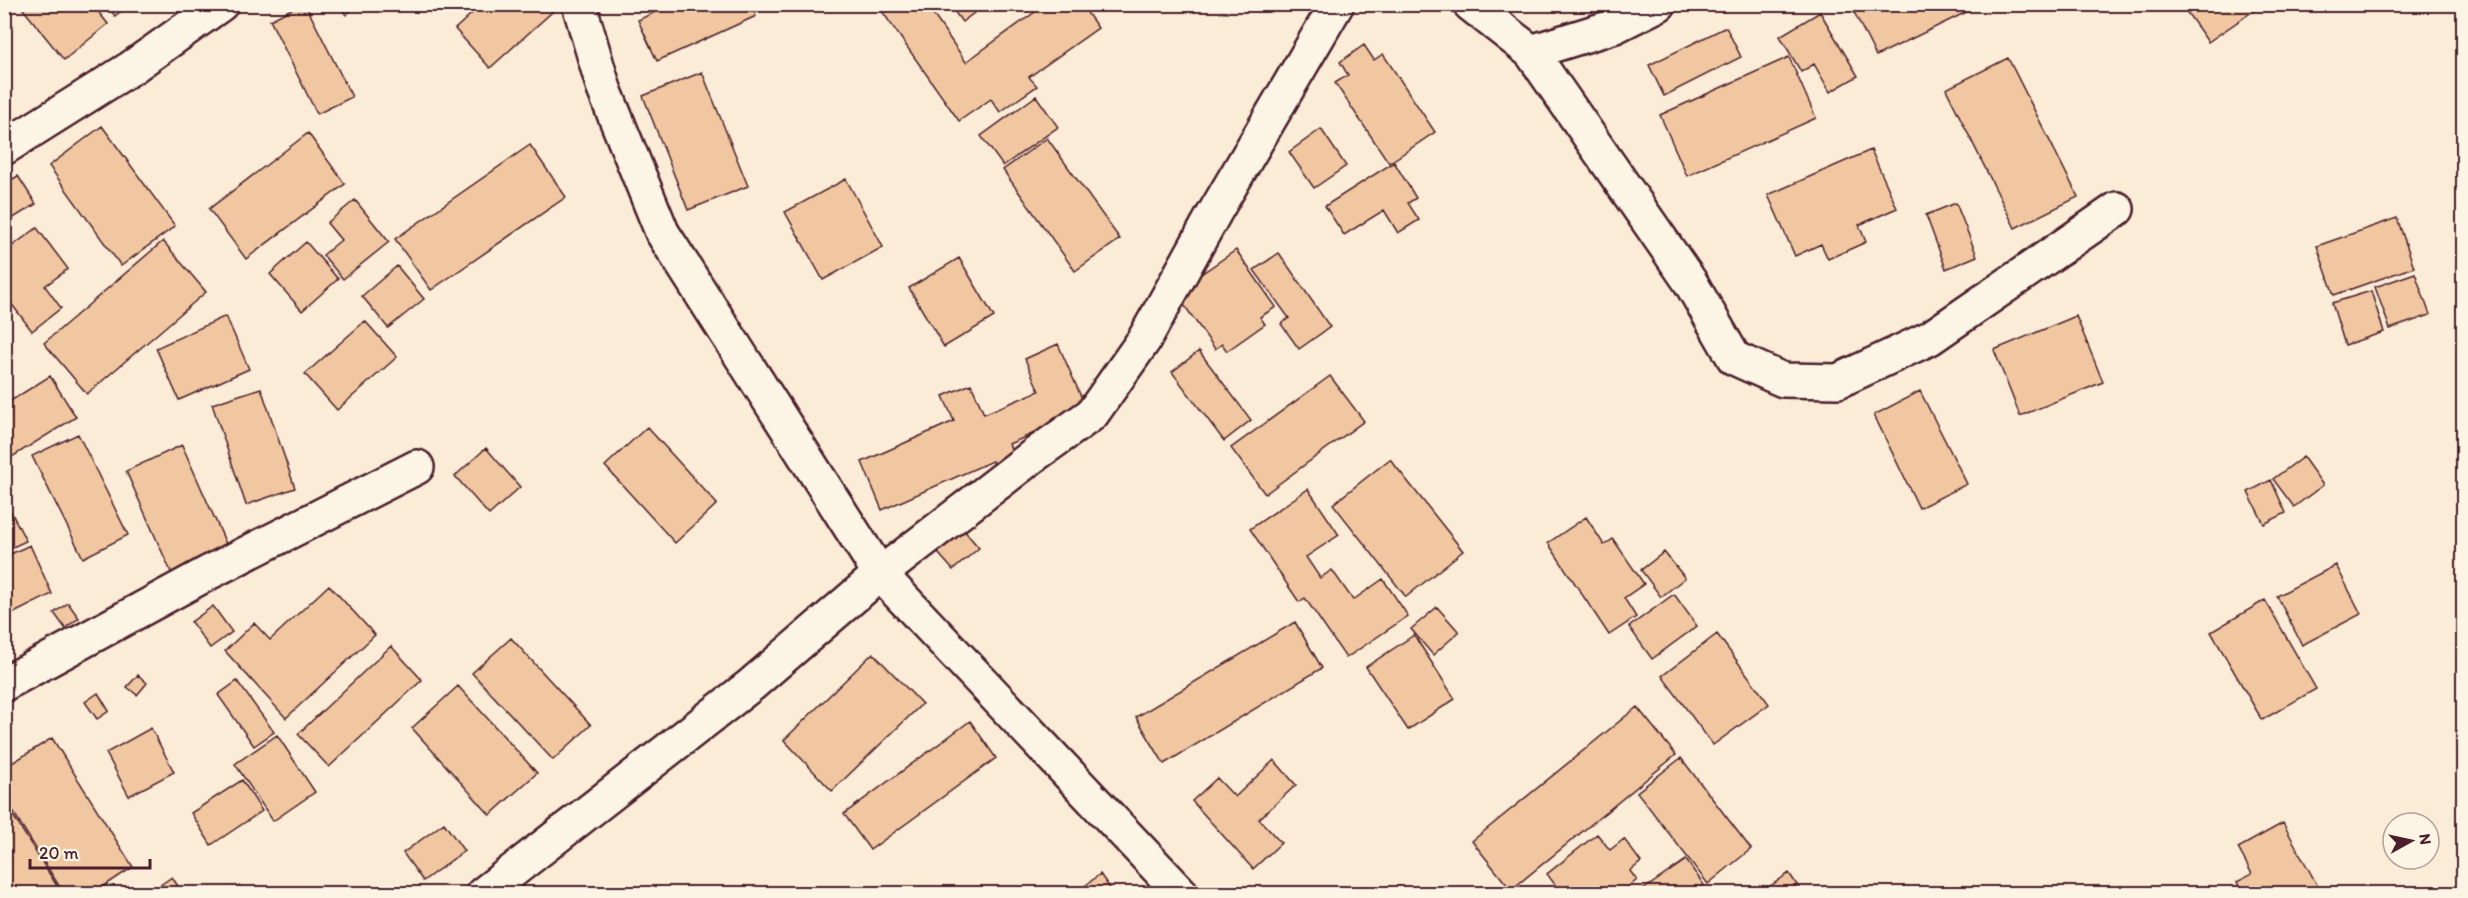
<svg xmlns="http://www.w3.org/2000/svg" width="2468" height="898" viewBox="0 0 2468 898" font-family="Itim,sans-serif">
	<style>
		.building { fill: #f0c7a0; stroke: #4a1f2b; stroke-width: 1.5 }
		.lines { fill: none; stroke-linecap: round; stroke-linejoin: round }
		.minor-casing { stroke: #4a1f2b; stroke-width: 38 }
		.minor { stroke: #fcf5e5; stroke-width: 33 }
	</style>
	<rect width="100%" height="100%" fill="#faecd7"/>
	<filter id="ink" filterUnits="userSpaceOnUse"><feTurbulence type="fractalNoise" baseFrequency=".0167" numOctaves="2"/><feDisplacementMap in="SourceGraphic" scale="12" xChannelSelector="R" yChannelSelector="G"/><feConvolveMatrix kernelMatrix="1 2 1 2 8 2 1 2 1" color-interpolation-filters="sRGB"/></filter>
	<g filter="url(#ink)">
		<path class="building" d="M19,4h73l16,20 -44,36z
			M106,4h24l-15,12z
			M301,4h4l47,93 -35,17 -47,-94z
			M338,4h21l-13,11z
			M482,4h79l-71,64 -35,-39z
			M672,4h79l5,12 -99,45 -19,-41z
			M877,4h49l40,58 80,-58h35l17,24 -69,49 8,9 -37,26 -9,-13 -32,22z
			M949,4h37l-24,18z
			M1850,4h131v1l-105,51z
			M2181,4h76l2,3 -51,35z
			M1820,12l38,64 -28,16 -16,-28 -13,8 -21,-36z
			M1726,27l15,30 -77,39 -15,-31z
			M1364,45l10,15 9,-6 52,78 -46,31 -54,-80 13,-8 -8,-13z
			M1789,57l27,61 -129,58 -27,-61z
			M2008,58l70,139 -63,31 -69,-139z
			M702,72l46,114 -60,24 -45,-114z
			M1036,96l22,31 -55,39 -22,-30z
			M102,126l73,100 -54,40 -72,-100z
			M1321,129l25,37 -32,22 -25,-36z
			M308,133l37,51 -99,75 -37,-50z
			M1047,138l73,101 -45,32 -72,-101z
			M530,145l36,52 -135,93 -36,-51z
			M1871,150l26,58 -38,17 7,17 -38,17 -7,-15 -26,12 -27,-61z
			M1394,162l22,36 -8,5 11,17 -21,13 -14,-23 -40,25 -19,-29z
			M18,176l18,28 -32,20v-40z
			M846,179l37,68 -60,33 -38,-68z
			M355,200l34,42 -46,37 -20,-24 18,-15 -14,-17z
			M1956,203l21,53 -31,13 -20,-54z
			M2397,218l17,49 -80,28 -17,-49z
			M37,228l31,41 -23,17 16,22 -29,23 -28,-37v-42z
			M163,241l43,51 -119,102 -43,-51z
			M306,242l32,37 -36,32 -32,-37z
			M1236,250l40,57 -16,10 5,7 -38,27 -5,-7 -7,5 -40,-57z
			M1279,253l51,74 -31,22 -18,-25 8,-6 -35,-48z
			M959,258l35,59 -50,30 -35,-59z
			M397,266l27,33 -36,29 -26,-32z
			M2415,273l15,42 -40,14 -15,-42z
			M2371,291l13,41 -39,13 -13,-42z
			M226,316l23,53 -70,31 -23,-52z
			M2076,316l27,66 -83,34 -26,-66z
			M365,321l32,36 -60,53 -32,-36z
			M1058,344l29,66 -78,34 7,17 -20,9 -4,-9 -110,49 -20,-48 92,-41 -11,-25 28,-12 13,30 55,-23 -14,-32z
			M1199,351l52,69 -27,21 -52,-69z
			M50,376l26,41 -72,45v-57z
			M1330,376l34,45 -99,73 -34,-46z
			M261,388l34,100 -49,17 -34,-101z
			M1920,391l47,93 -48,24 -45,-93z
			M647,427l70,77 -42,39 -70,-77z
			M78,434l50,101 -45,23 -51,-102z
			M182,445l49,110 -56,26 -49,-110z
			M486,448l34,39 -31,28 -34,-39z
			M2303,457l20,28 -29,22 -21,-28z
			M1390,459l73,92 -57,46 -73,-93z
			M2271,480l15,33 -22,11 -16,-32z
			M1308,489l31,46 -33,22 14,21 12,-8 21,30 30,-21 25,37 -62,42 -41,-60 -6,4 -49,-73z
			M4,498l22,43 -22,10z
			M1586,517l18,28 9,-6 31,45 -20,14 12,19 -27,18 -61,-92z
			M958,523l21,25 -26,22 -21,-24z
			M30,545l22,49 -46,23 -2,-60z
			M1664,552l21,26 -24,19 -20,-27z
			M2336,565l25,49 -59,31 -25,-49z
			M329,585l46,50 -89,83 -61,-67 29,-28 16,17z
			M1674,594l23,32 -45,33 -23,-32z
			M2265,600l51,89 -54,31 -51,-88z
			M68,603l11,15 -14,10 -11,-15z
			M213,606l19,26 -22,16 -19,-26z
			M1437,607l22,25 -26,23 -22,-26z
			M1295,622l27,46 -158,96 -28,-47z
			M1717,634l52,70 -56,41 -51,-69z
			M1414,635l41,64 -47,31 -42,-63z
			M511,638l80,87 -38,35 -81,-87z
			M391,646l31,34 -93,87 -31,-33z
			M873,653l49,51 -90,87 -48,-51z
			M138,675l9,8 -10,12 -10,-8z
			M237,681l37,51 -20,14 -36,-51z
			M458,686l79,87 -47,42 -78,-87z
			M98,693l11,18 -12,8 -12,-17z
			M1637,707l39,48 -165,135 -39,-49z
			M970,721l26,37 -126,92 -26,-36z
			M151,728l23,44 -45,24 -23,-43z
			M277,735l38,57 -42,29 -38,-57z
			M52,738l81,129 -41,27h-28l-60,-97v-29z
			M1681,758l70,91 -43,35 -71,-92z
			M1274,760l22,25 -37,34 22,24 -28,26 -61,-68 25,-23 18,19z
			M242,780l20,31 -51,34 -20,-32z
			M4,801l58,93h-58z
			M444,823l20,28 -41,30 -20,-28z
			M2283,823l39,71h-79l-6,-12 15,-8 -14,-26z
			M1597,834l13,16 14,-11 17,23 -11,9 7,9 -17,14h-58l-15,-20z
			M1686,860l18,25 -12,9h-55z
			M1789,873l14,21h-44z
			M1100,874l14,20h-39z
			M172,877l11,17h-36z"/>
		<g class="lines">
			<defs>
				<path id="minor" d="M579,4l25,85 58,143 218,342 302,320
					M1470,4l61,48 160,231 43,75 49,22 55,1 92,-43 187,-129
					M1531,52l84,-26 44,-22
					M4,148l127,-80 90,-64
					M4,684l204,-111 209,-106
					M483,894l268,-209 129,-111 153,-118 59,-42 52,-74 71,-128 122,-208"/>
			</defs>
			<use href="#minor" class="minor-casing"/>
			<use href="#minor" class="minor"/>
		</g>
	</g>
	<rect width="2468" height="898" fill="none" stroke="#fcf5e5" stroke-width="24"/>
	<rect x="12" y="12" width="2444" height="874" fill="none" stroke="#4a1f2b" stroke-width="2" filter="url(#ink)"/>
	<g transform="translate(2411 841) rotate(82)"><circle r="28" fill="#fcf5e5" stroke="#b59f9b" stroke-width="1.5"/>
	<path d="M0-4.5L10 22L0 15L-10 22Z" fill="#4a1f2b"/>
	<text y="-9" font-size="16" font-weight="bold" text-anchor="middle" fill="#4a1f2b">N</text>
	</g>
	<path d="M30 859v9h120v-9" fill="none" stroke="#4a1f2b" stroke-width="3"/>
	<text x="39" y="859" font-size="18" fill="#4a1f2b" stroke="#fcf5e5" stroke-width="4.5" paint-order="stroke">20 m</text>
</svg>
